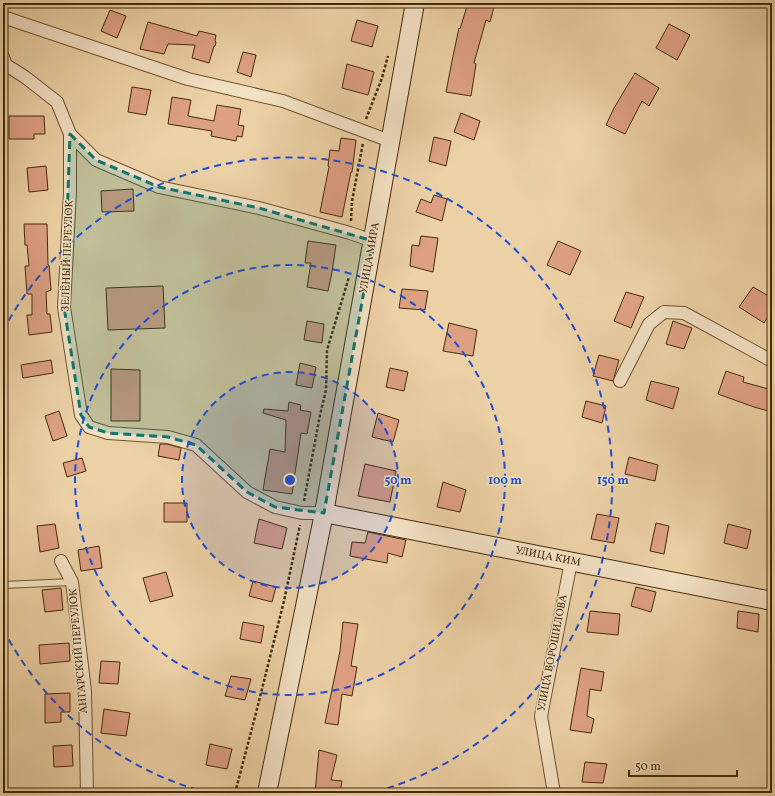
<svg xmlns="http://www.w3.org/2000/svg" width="775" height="796" viewBox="0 0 775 796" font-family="Vollkorn,serif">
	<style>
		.building { fill: #dea083; stroke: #432b08 }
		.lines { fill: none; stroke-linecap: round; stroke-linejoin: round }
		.lane-casing { stroke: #6e5430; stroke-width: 8 }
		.street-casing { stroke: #6e5430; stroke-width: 14 }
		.secondary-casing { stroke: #432b08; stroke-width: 20 }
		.path { stroke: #432b08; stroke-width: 2.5; stroke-dasharray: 3 2; stroke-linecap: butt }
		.lane { stroke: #f3e1c5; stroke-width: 6 }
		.street { stroke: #f3e1c5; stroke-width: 12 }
		.secondary { stroke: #f3e1c5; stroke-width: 18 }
		.marked { fill: #0f766e; fill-opacity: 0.2; stroke: #0f766e; stroke-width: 3; stroke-dasharray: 8 5; stroke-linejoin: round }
		.ring { fill: none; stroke: #1d4ed8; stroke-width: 2; stroke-dasharray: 7 5 }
		.labels { text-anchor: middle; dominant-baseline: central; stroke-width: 3; stroke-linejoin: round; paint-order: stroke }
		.street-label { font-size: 11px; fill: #432b08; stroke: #f3e1c5 }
		.centre { fill: #1d4ed8; stroke: #f3e1c5; stroke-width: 2 }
		.ring-label { font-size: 12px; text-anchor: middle; font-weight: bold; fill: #1d4ed8; stroke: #f3e1c5; stroke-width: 3; stroke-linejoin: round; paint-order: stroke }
	</style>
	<rect width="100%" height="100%" fill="#edd1a6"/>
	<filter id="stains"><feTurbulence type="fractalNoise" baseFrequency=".005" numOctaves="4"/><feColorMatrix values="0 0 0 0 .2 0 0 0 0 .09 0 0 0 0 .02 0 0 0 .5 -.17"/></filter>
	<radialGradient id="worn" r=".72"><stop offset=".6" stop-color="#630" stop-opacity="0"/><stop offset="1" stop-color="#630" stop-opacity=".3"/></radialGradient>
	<path class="building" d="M468,3h27l-5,19 -4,-2 -12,43 2,1 -5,32 -25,-4 6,-31 7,-33 1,1z
		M110,10l16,6 -9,22 -16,-7z
		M357,20l21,6 -6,21 -21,-6z
		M148,22l49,14 2,-5 17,4 -1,6 1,1 -1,4h-1l-5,17 -17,-5 3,-13 -27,-1 -4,10 -24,-5z
		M669,24l21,11 -13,25 -21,-12z
		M243,52l13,3 -5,22 -14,-5z
		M347,64l27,8 -6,23 -26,-7z
		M635,73l24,15 -10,18 -7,-5 -17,33 -19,-9 8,-17z
		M132,87l19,3 -5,25 -18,-3z
		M172,97l19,3 -3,16 26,5 3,-16 24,4 -3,16 6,1 -2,11 -5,-1 -1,5 -25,-5 1,-5 -44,-7z
		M461,113l19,8 -6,19 -20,-8z
		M9,116h35l1,18h-11v5h-25z
		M434,137l17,4 -5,25 -17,-5z
		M341,138l15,2 -4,32h-1l-9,45 -22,-5 9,-45 -1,-1 2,-16 9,1z
		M46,166l2,24 -19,2 -2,-24z
		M133,189l1,22 -32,1 -1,-21z
		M434,195l13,4 -5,22 -26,-9 5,-13 10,4z
		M24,224h23l1,41h1l2,25 -5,2 1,22h3l2,18 -23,3 -2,-20h5v-21h-5l-2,-28h4l-2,-21h-2z
		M421,236l17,2 -5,34 -23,-6 2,-21 7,1z
		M308,241l28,4 -4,27 -4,19 -21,-4 4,-24h-6z
		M558,241l23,10 -11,24 -23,-10z
		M163,286l2,42 -57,2 -2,-42z
		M753,287l19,11v12l-8,13 -25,-16z
		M402,289l26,2 -3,19 -26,-2z
		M626,292l18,5 -13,31 -17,-7z
		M307,321l17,3 -2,19 -18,-3z
		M673,321l19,7 -8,21 -18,-5z
		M449,323l28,7 -4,26 -30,-5z
		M599,355l20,5 -6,21 -20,-5z
		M51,360l2,13 -30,5 -2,-13z
		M300,363l16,4 -4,21 -16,-3z
		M390,368l18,4 -4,19 -18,-4z
		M111,369l29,1v51h-29z
		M726,371l18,6 -1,5 29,8v22l-18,-5 -36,-13z
		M651,381l28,7 -6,21 -27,-9z
		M586,401l20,5 -4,17 -20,-6z
		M289,402l12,3 -1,5 11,2 -4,22 -6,-1 -9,61 -29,-4 7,-41 15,3 1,-32 -23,-7 1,-4 24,2z
		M59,411l8,25 -14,5 -8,-25z
		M378,413l21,7 -6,22 -21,-5z
		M160,444h7l14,4 -2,12 -21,-4z
		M629,457l29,8 -3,16 -30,-7z
		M82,458l4,13 -19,6 -4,-14z
		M365,464l31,7 -6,31 -32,-6z
		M443,482l23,8 -6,22 -23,-5z
		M164,503h23v19h-23z
		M597,514l22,4 -5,25 -23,-4z
		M259,519l28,9 -5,21 -28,-6z
		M656,523l13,3 -5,28 -14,-3z
		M55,524l4,24 -19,4 -3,-26z
		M728,524l23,6 -4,19 -23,-6z
		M368,532l38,8 -4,17 -14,-4 -1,10 -37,-7 2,-14 13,1z
		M99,546l3,22 -21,3 -3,-21z
		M166,572l7,24 -23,6 -7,-24z
		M253,581l23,6 -4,15 -23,-6z
		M636,587l20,5 -5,20 -20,-6z
		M61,588l2,22 -18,2 -3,-22z
		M590,611l30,3 -2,21 -31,-3z
		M738,611l21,3 -1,18 -21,-4z
		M243,622l21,4 -3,17 -21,-4z
		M343,622l15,2 -7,42 6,1 -5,29 -10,-2 -4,31 -13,-2 15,-72z
		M69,643l1,18 -30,3 -1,-19z
		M101,661l19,1 -2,22 -19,-1z
		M581,668l23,4 -3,19 -11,-2 -3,27 7,3 -3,14 -21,-3z
		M231,676l20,3 -6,21 -20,-4z
		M70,693v19h-9v10l-16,1v-29z
		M104,709l26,4 -4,23 -25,-3z
		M210,744l22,5 -5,20 -21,-4z
		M72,745l1,21 -19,1 -1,-21z
		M319,750l18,5 -6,25 11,1 -2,12h-25z
		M585,762l22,2 -4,19 -21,-1z"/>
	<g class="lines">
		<defs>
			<path id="lane" d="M3,585l69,-3"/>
			<path id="street" d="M3,17l185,62 95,22 107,40
				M3,57l3,8 19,12 32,25 13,32 26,26 63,27 100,21 91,25 23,8
				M70,134v58l-6,115 17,108 8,12 19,6 60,4 28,8 51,47 28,15 27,6h22
				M620,381l29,-57 15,-12 20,1 88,48
				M61,561l11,21 13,109 2,102
				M554,793l-13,-77 30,-154"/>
			<path id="secondary" d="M324,513l448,88
				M267,793l57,-280 91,-510"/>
		</defs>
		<use href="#lane" class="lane-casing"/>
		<use href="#street" class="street-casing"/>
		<use href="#secondary" class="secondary-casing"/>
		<path class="path" d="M366,119l16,-41 6,-22
			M351,221l1,-20 11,-58
			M304,501l16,-86 6,-25 1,-40 22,-73
			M235,793l21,-80 28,-112 16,-76"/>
		<use href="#lane" class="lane"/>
		<use href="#street" class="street"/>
		<use href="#secondary" class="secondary"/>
	</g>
	<path class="marked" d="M70,134l26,26 63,27 100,21 114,33 -49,272 -49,-6 -28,-15 -51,-47 -28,-8 -60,-4 -19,-6 -8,-12 -17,-108z"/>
	<circle cx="290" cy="480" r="108" fill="#1d4ed8" fill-opacity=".12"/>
	<g class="ring">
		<circle cx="290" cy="480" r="108"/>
		<circle cx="290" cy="480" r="215"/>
		<path d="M209 793A323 323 0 0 1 3 629M3 331A323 323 0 1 1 371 793"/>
	</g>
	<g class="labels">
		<g class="street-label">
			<text transform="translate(68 256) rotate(-88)">ЗЕЛЁНЫЙ ПЕРЕУЛОК</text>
			<text transform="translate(370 258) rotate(-80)">УЛИЦА МИРА</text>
			<text transform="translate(548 557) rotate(11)">УЛИЦА КИМ</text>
			<text transform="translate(79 651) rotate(-95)">АНГАРСКИЙ ПЕРЕУЛОК</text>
			<text transform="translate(553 653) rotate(-79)">УЛИЦА ВОРОШИЛОВА</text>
		</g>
	</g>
	<circle cx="290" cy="480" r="6" class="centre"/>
	<g class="ring-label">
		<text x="398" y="484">50 m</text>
		<text x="505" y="484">100 m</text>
		<text x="613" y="484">150 m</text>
	</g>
	<rect width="775" height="796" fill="none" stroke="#edd1a6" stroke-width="16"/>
	<rect x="4" y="4" width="767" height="788" fill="none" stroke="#432b08" stroke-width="2"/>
	<rect x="8" y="8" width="759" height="780" fill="none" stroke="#432b08"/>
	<path d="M629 770v6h108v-6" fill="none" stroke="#432b08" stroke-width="2"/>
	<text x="635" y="770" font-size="12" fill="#432b08" stroke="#f3e1c5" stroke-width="3" paint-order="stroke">50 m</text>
	<rect width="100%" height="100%" filter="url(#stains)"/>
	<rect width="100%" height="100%" fill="url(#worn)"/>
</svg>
